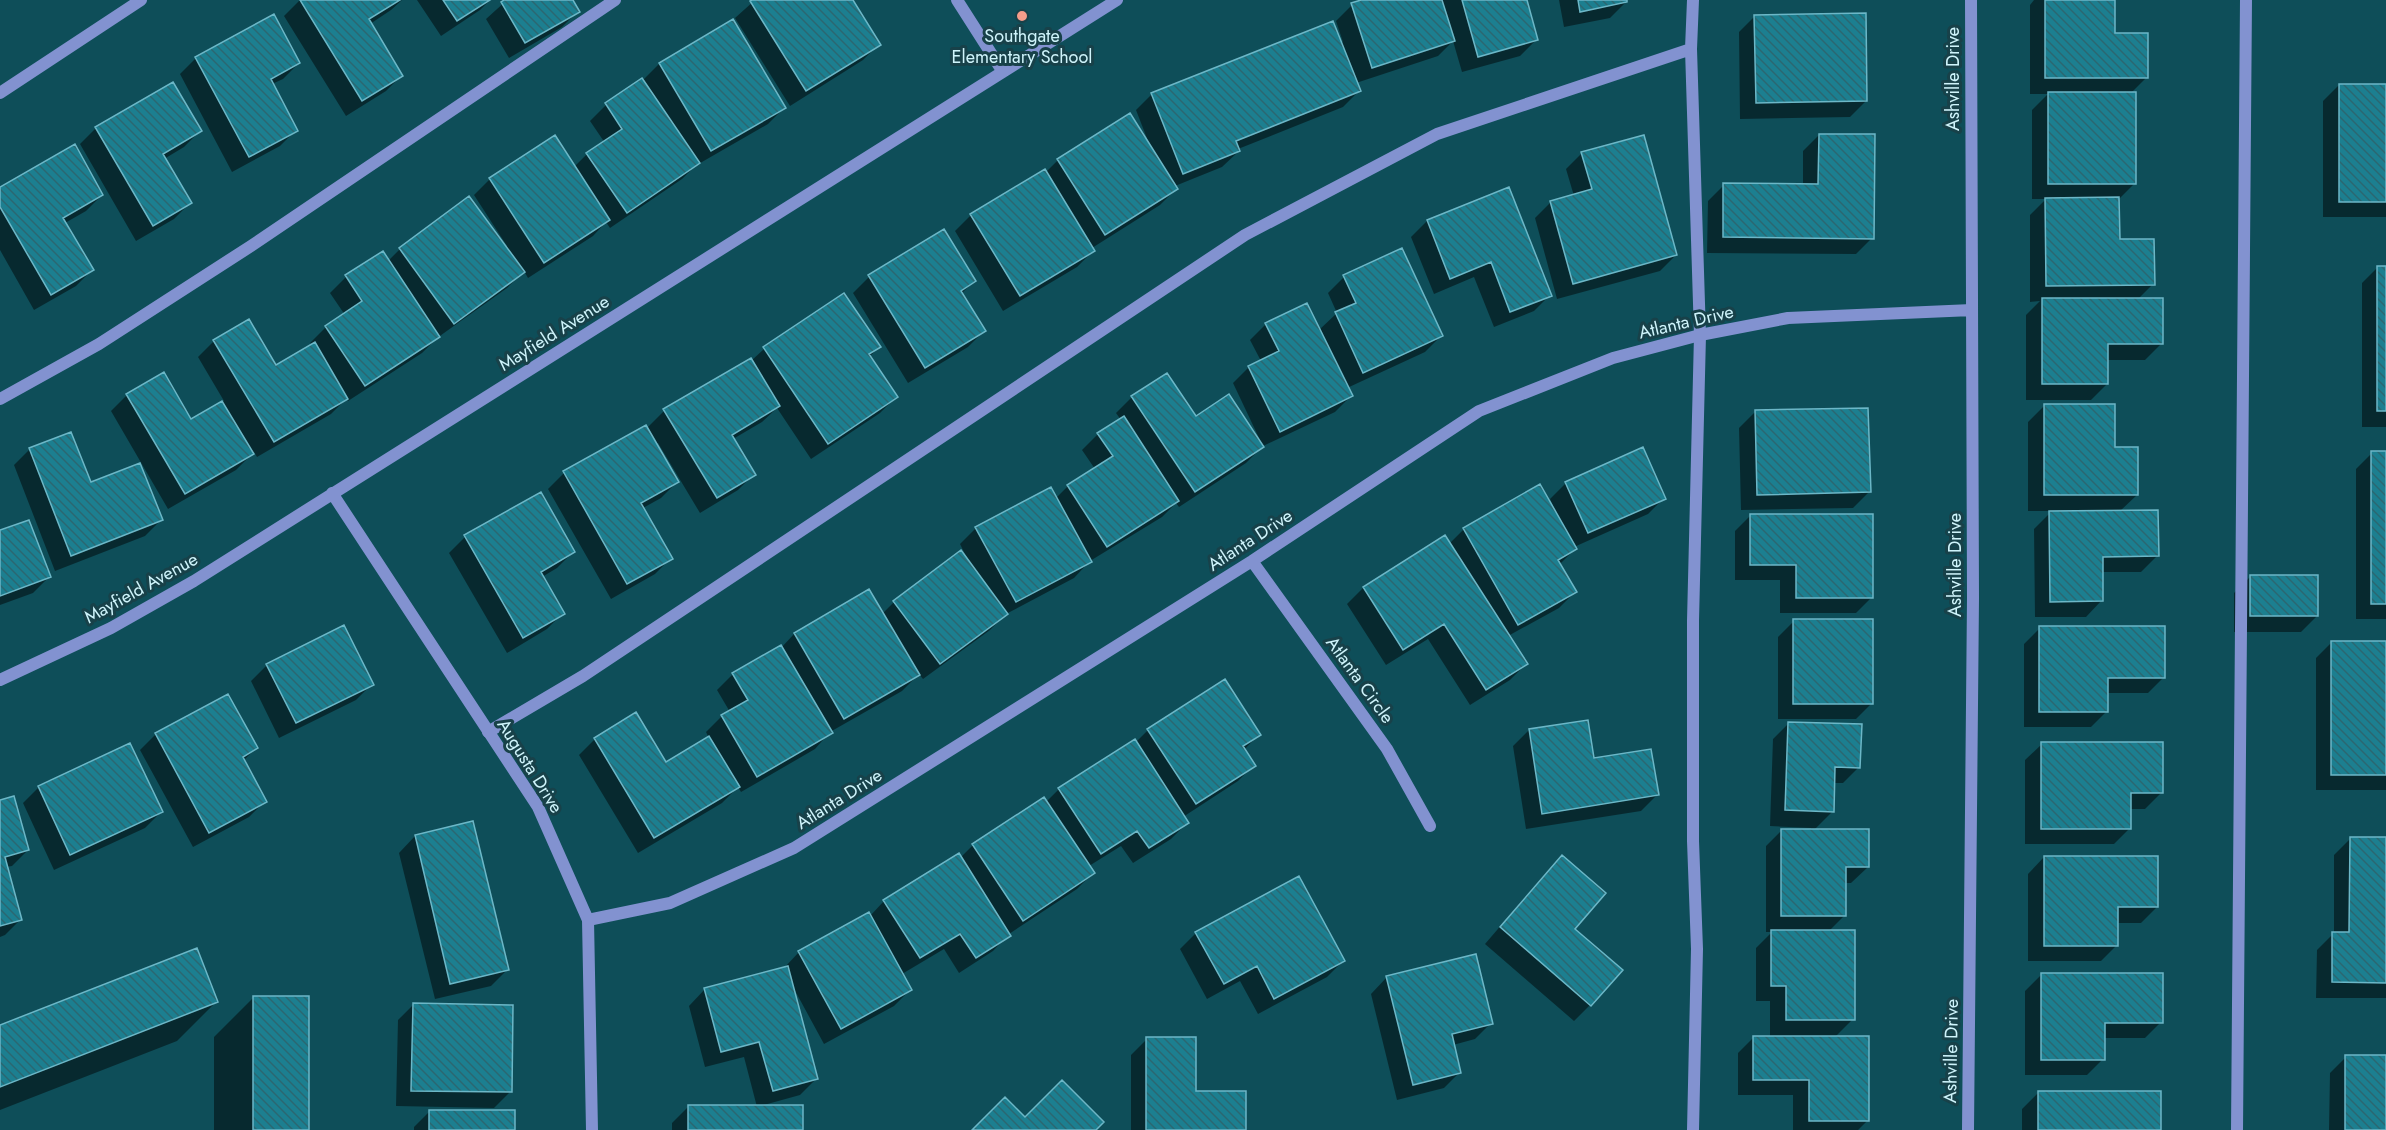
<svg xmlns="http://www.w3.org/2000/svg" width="2386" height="1130" viewBox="0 0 2386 1130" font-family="Jost,sans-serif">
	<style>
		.shadow { fill: #0007 }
		.building { fill: url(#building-back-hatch); stroke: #6cb7c7; stroke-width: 1.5 }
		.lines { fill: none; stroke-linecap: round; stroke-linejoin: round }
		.lane { stroke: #8292d0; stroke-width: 12 }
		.street { stroke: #8292d0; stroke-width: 12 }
		.poi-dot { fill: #f49d8b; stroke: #184149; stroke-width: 2 }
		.labels { text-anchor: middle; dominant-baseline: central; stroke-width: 6; stroke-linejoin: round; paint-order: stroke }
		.poi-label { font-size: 18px; fill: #cff4fb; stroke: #184149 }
		.street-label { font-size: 18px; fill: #cff4fb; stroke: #184149 }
	</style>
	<defs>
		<pattern id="building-back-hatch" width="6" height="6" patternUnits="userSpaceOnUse" patternTransform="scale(1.5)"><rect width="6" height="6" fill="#1c7f90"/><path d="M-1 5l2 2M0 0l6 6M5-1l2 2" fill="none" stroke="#2b6771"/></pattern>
	</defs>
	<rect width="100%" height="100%" fill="#0e4e59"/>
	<path class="shadow" d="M300,0h102l-11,10 -21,14 32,51 -16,16 -40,25 -62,-100z
		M417,0h73l-10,10 -39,26z
		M507,0h64l7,11 -16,16 -53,31 -23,-39z
		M755,0h97l27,44 -16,16 -73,46 -55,-88z
		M1366,0h159l11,40 -16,16 -58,16 -9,-31 -15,15 -82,27 3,8 -16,16 -105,42 1,2 -17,16 -47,19 1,3 -16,16 -68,43 1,3 -16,16 -74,44 -48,-80 16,-16 75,-43 12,-12 72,-45 18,26 -12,-31 16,-16 191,-52 -7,-21 16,-16z
		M1559,0h66l1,2 -16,16 -46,9z
		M2034,0h80v34l33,43 -16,16 4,90 -16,16 -1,42 35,43 -15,15 23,45 -16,16h-38v24l-16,16h-65v-85l14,-14 -10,1v-87l16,-16h-14v-89l16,-16h-18v-89z
		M274,16l25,47 -16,16 -11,5 24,46 -16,16 -48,26 -52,-98 16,-16z
		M1755,16l111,85 -16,16 -110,2 -1,-87z
		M732,21l52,87 -16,16 -73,42 -13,13 -72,49 -4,-6 -13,14 -65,42 -4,-7 -17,17 -70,50 -15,15 -74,48 -1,-3 -16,16 -74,43 -3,-5 -18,18 -68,39 -57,-98 16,-16 63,26 34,-20 -26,-44 16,-16 61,26 37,-22 -2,-2 16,-16 19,-12 -15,-22 16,-16 42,-16 12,-12 69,-51 36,49 2,-1 -33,-51 16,-16 65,-42 19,30 13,-13 18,-11 -15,-22 16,-16 36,-24 17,-17z
		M2339,85h47v132h-63v-116z
		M96,128l104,3 -16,16 -20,12 26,44 -16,16 -38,22 -56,-97z
		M1819,135l53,103 -16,16 -149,-1 1,-52 16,-16h79v-34z
		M1582,153l94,102 -16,16 -103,28 -22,-81 16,-16 23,-6 -8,-27z
		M0,189l102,6 -16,16 -21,12 27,47 -16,16 -42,24 -34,-60z
		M1427,221l123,74 -16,16 -40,16 -20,-50 -40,17 -23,-57z
		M1401,250l40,86 -16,16 -78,36 4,8 -16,16 -72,34 -17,17 -67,44 -3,-4 -14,14 -72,44 -16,17 -68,36 -16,16 -67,49 -4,-5 -17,17 -72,41 -15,17 -74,43 -3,-5 -16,16 -84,50 -59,-98 16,-16 70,25 44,-26 -3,-6 16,-16 8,-4 -13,-22 16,-16 48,-26 13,-14 75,-43 13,23 12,-12 67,-49 5,6 1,-1 -7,-14 16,-16 80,-30 12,-12 27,-17 -13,-19 16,-16 23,-14 -5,-7 16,-16 128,43 -27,-57 16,-16 12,-6 -11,-21 16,-16 53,6 18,-17 -9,-20 16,-16z
		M2378,267h8v160h-24v-144z
		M869,277l105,4 -13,13 23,37 -16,16 -60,36 -55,-90z
		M844,295l35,52 -10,10 27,40 -16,16 -69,46 -34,-51 -15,14 -29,17 21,35 -16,16 -38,23 -42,-70 -2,1 21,38 -16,16 -18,10 28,50 -16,16 -44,25 -63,-110 16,-16 82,-46 1,1 17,-17 87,-50 13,-12z
		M2044,406l70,42 23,47 -18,17 38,44 -16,16h-39v28l-16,17h-51l-1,-88 18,-18h-24v-89z
		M1755,412l114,80 -16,16 -112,2 -2,-82z
		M30,449l60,35 71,36 -16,16 -90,35 -41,-106z
		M2372,453h14v166h-30v-150z
		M1566,483l98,15 -16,16 -74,33 1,2 -16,16 16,27 -16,16 -51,28 18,28 -16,16 -40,25 -42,-66 -42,26 -39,-61 16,-16 82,-51 4,7 15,-15 90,-21 -4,-9z
		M1751,515l121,82 -16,16h-76v-33h-45v-49z
		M0,532l49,45 -16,16 -33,12z
		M465,537l108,15 -16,16 -15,9 21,36 -16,16 -40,24 -58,-100z
		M2250,577l67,39 -16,16h-67v-39z
		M1794,621l78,82 -16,16h-78v-82z
		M2040,628l124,49 -16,16h-41v18l-16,16h-67v-83z
		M2332,642h54v148h-70v-132z
		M267,665l105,19 -16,16 -77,38 -28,-57z
		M1789,723l70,44 -16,16h-10l-1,29 -18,18 54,37 -17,16h-6v32l-16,16 24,88 -18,18 33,83 -10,10h-65v-35h-55v-42l16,-16h16v-36h-14v-53l16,-16h-6v-86l16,-16h29v-2l-41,-2 3,-87z
		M1148,730l111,4 -15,16 10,15 -16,16 -55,36 4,6 -16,16 -38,24 -12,-17 -32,20 4,7 -16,16 -68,45 -16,17 -34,22 -15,-24 -42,25 8,16 -16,16 -70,38 -31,-57 23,92 -16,16 -40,11 41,24h-129v-7l16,-16h69l-13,-50 -39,10 -16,-61 16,-17 79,-21 15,-16 71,-36 14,-15 76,-43 13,-13 73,-43 13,-13 76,-46z
		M1529,730l63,30 65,35 -16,16 -115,18 -13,-83z
		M156,734l100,14 -13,13 22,40 -16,16 -56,30 -53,-97z
		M2042,744l119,49 -16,16h-15v19l-16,16h-89v-84z
		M39,787l122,25 -16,16 -91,42 -31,-67z
		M0,801l28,49 -16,16 -6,1 15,52 -16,16 -5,2z
		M415,836l92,134 -16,16 -56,13 -36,-146z
		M2351,838l35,1v159h-70l1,-48 17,-17v-78z
		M2044,857l113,50 -16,16h-24v22l-16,16h-73v-87z
		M1546,873l27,56 17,76 -16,16 -89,-77z
		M1196,933l147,28 -16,16 -69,37 -18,-33 -33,18 -27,-50z
		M2042,974l119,48 -16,16h-42v21l-16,16h-62v-84z
		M1387,977l104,46 -16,16 -22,6 7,27 -16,16 -47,12 -26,-106z
		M254,997l53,133h-93v-93z
		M216,1002l-39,39 -177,69v-83z
		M414,1004l96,88 -16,16 -98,-2 2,-86z
		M1147,1039l47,54 51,37h-114v-75z
		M2346,1057h40v73h-57l1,-57z
		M2038,1093l121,37h-137v-21z
		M430,1111l84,19h-100v-3z"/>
	<path class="building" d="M300,0h100l-31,19 34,57 -41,25z
		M443,0h47l-33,21z
		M504,0h69l7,12 -55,31 -24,-41z
		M752,0h101l28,45 -75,46 -56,-90z
		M1361,0h81l13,41 -83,27 -21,-65z
		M1462,0h65l11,40 -60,17z
		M1578,0h49v2l-47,10z
		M2045,0h70v33h33v45h-103z
		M1866,13l1,88 -111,2 -2,-88z
		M274,14l26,49 -29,16 27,52 -49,26 -54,-100z
		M733,19l53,89 -75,43 -52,-88z
		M1333,21l28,70 -125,50 4,10 -57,23 -32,-81z
		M642,78l58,85 -73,50 -41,-60 36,-24 -17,-26z
		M173,82l29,49 -39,23 29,49 -39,23 -58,-99z
		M2339,84h47v118h-47z
		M2048,92h88v92h-88z
		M1130,113l48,76 -73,46 -48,-76z
		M1819,134h56l-1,105 -151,-2v-54l95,1z
		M555,135l55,85 -66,43 -55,-85z
		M1644,135l33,120 -104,29 -23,-83 42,-12 -11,-37z
		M75,144l28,51 -40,23 31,52 -43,25 -51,-88v-20z
		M1045,169l50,82 -75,45 -50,-82z
		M1509,187l43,109 -42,16 -19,-50 -41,17 -23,-59z
		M469,196l56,76 -71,52 -55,-76z
		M2119,197l1,42h34l1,46 -109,1 -1,-88z
		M944,229l32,52 -15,10 25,40 -61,37 -57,-93z
		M1402,248l41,88 -80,37 -28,-61 21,-9 -13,-28z
		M383,251l57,86 -75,49 -40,-60 37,-25 -17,-26z
		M2377,266h9v145h-9z
		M844,293l37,54 -12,7 29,43 -70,47 -65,-97z
		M2042,298h121v46h-55v40h-66z
		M1307,303l46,93 -73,36 -32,-66 31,-15 -14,-28z
		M249,319l27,46 39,-23 33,57 -74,43 -61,-102z
		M751,358l29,48 -48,29 24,40 -39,23 -54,-89z
		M164,372l27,47 31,-18 32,53 -69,40 -59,-100z
		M1167,373l29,43 33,-22 35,53 -69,45 -64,-96z
		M2044,404h71v43h23v48h-94z
		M1868,408l3,84 -114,3 -2,-85z
		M1124,416l55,85 -72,46 -40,-62 46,-29 -16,-23z
		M646,425l33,57 -38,21 32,56 -46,25 -64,-113z
		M71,432l20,50 49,-19 23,57 -92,36 -42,-108z
		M1643,447l23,52 -78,34 -23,-51z
		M2371,451h15v153h-15z
		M1540,484l37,65 -19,11 19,32 -59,33 -55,-97z
		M1051,487l41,75 -76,40 -41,-75z
		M541,492l34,60 -34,20 24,42 -42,24 -59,-103z
		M2158,510l1,46 -56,1v44l-53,1 -1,-91z
		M1750,514h123v84h-77v-33h-46z
		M29,520l22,57 -51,19v-66z
		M1445,535l83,129 -42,26 -42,-66 -41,26 -40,-63z
		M961,550l47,64 -68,50 -47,-63z
		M2250,575h68v41h-68z
		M869,589l51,86 -76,44 -50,-86z
		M1793,619h80v85h-80z
		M344,625l30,60 -78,38 -30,-59z
		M2039,626h126v52h-57v34h-69z
		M2331,641h55v134h-55z
		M781,645l52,88 -76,44 -36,-62 27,-15 -16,-27z
		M1225,679l36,56 -18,11 13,20 -60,38 -49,-75z
		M228,694l30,54 -15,9 24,45 -58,31 -54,-100z
		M636,712l30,50 43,-26 31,51 -86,51 -60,-100z
		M1588,720l6,38 57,-9 8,46 -117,19 -13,-85z
		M1788,722l74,2 -2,44 -25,-1 -1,45 -49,-2z
		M1135,739l54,84 -40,25 -12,-17 -36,23 -43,-66z
		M2041,742h122v51h-32v36h-90z
		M130,743l33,69 -93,43 -32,-69z
		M14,796l15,54 -24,7 17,63 -22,6v-126z
		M1044,797l51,76 -72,48 -51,-77z
		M473,821l36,149 -59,14 -35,-149z
		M1781,829h88v38h-23v49h-65z
		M2350,837h36v146l-54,-1v-50h17z
		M959,853l52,83 -35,22 -16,-24 -40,24 -37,-58z
		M1562,855l44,38 -31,36 48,41 -32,36 -91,-79z
		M2044,856h114v51h-40v39h-74z
		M1299,876l46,85 -71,38 -17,-33 -33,18 -29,-52z
		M869,912l43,78 -71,39 -43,-78z
		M1771,930h84v90h-69v-34h-15z
		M197,948l21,54 -218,85v-62z
		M1476,954l17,70 -41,10 9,39 -48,12 -27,-109z
		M788,966l30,113 -45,12 -14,-49 -38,10 -17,-64z
		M2041,973h122v50h-58v37h-64z
		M253,996h56v134h-56z
		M413,1003l100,2 -1,87 -101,-1z
		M1753,1036h116v85h-60v-41h-56z
		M1146,1037h50v54h50v39h-100z
		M2345,1055h41v75h-41z
		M1062,1080l42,42 -8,8h-124l33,-33 20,20z
		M2038,1091h123v39h-123z
		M688,1105h115v25h-115z
		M429,1110h86v20h-86z"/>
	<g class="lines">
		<path class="lane" d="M1691,49l2,-49
			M0,399l99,-55 152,-98 364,-246
			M488,732l95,-56 662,-441 192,-101 254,-85 9,286 -7,286v220l4,108 -4,181
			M2237,1130l9,-1130"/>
		<path class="street" d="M957,0l46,72
			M0,93l141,-93
			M332,493l206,314 50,113 4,210
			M1252,561l135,188 43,77
			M0,680l111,-52 83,-47 923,-581
			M588,920l82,-17 124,-55 458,-287 227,-150 134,-53 87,-23 88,-17 184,-8
			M1968,1130l5,-532 -2,-598"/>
	</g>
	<circle class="poi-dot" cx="1022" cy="16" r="6"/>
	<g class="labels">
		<g class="poi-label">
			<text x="1022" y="36">Southgate<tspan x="1022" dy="21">Elementary School</tspan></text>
		</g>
		<g class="street-label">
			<text transform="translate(1953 79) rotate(-90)">Ashville Drive</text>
			<text transform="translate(1686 322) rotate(-13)">Atlanta Drive</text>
			<text transform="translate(554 333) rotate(-32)">Mayfield Avenue</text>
			<text transform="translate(1250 540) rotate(-33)">Atlanta Drive</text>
			<text transform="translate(1955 565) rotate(-90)">Ashville Drive</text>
			<text transform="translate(141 588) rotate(-29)">Mayfield Avenue</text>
			<text transform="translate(1360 680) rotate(54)">Atlanta Circle</text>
			<text transform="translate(530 766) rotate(58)">Augusta Drive</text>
			<text transform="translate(839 799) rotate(-32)">Atlanta Drive</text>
			<text transform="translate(1951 1051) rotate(-89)">Ashville Drive</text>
		</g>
	</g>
</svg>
